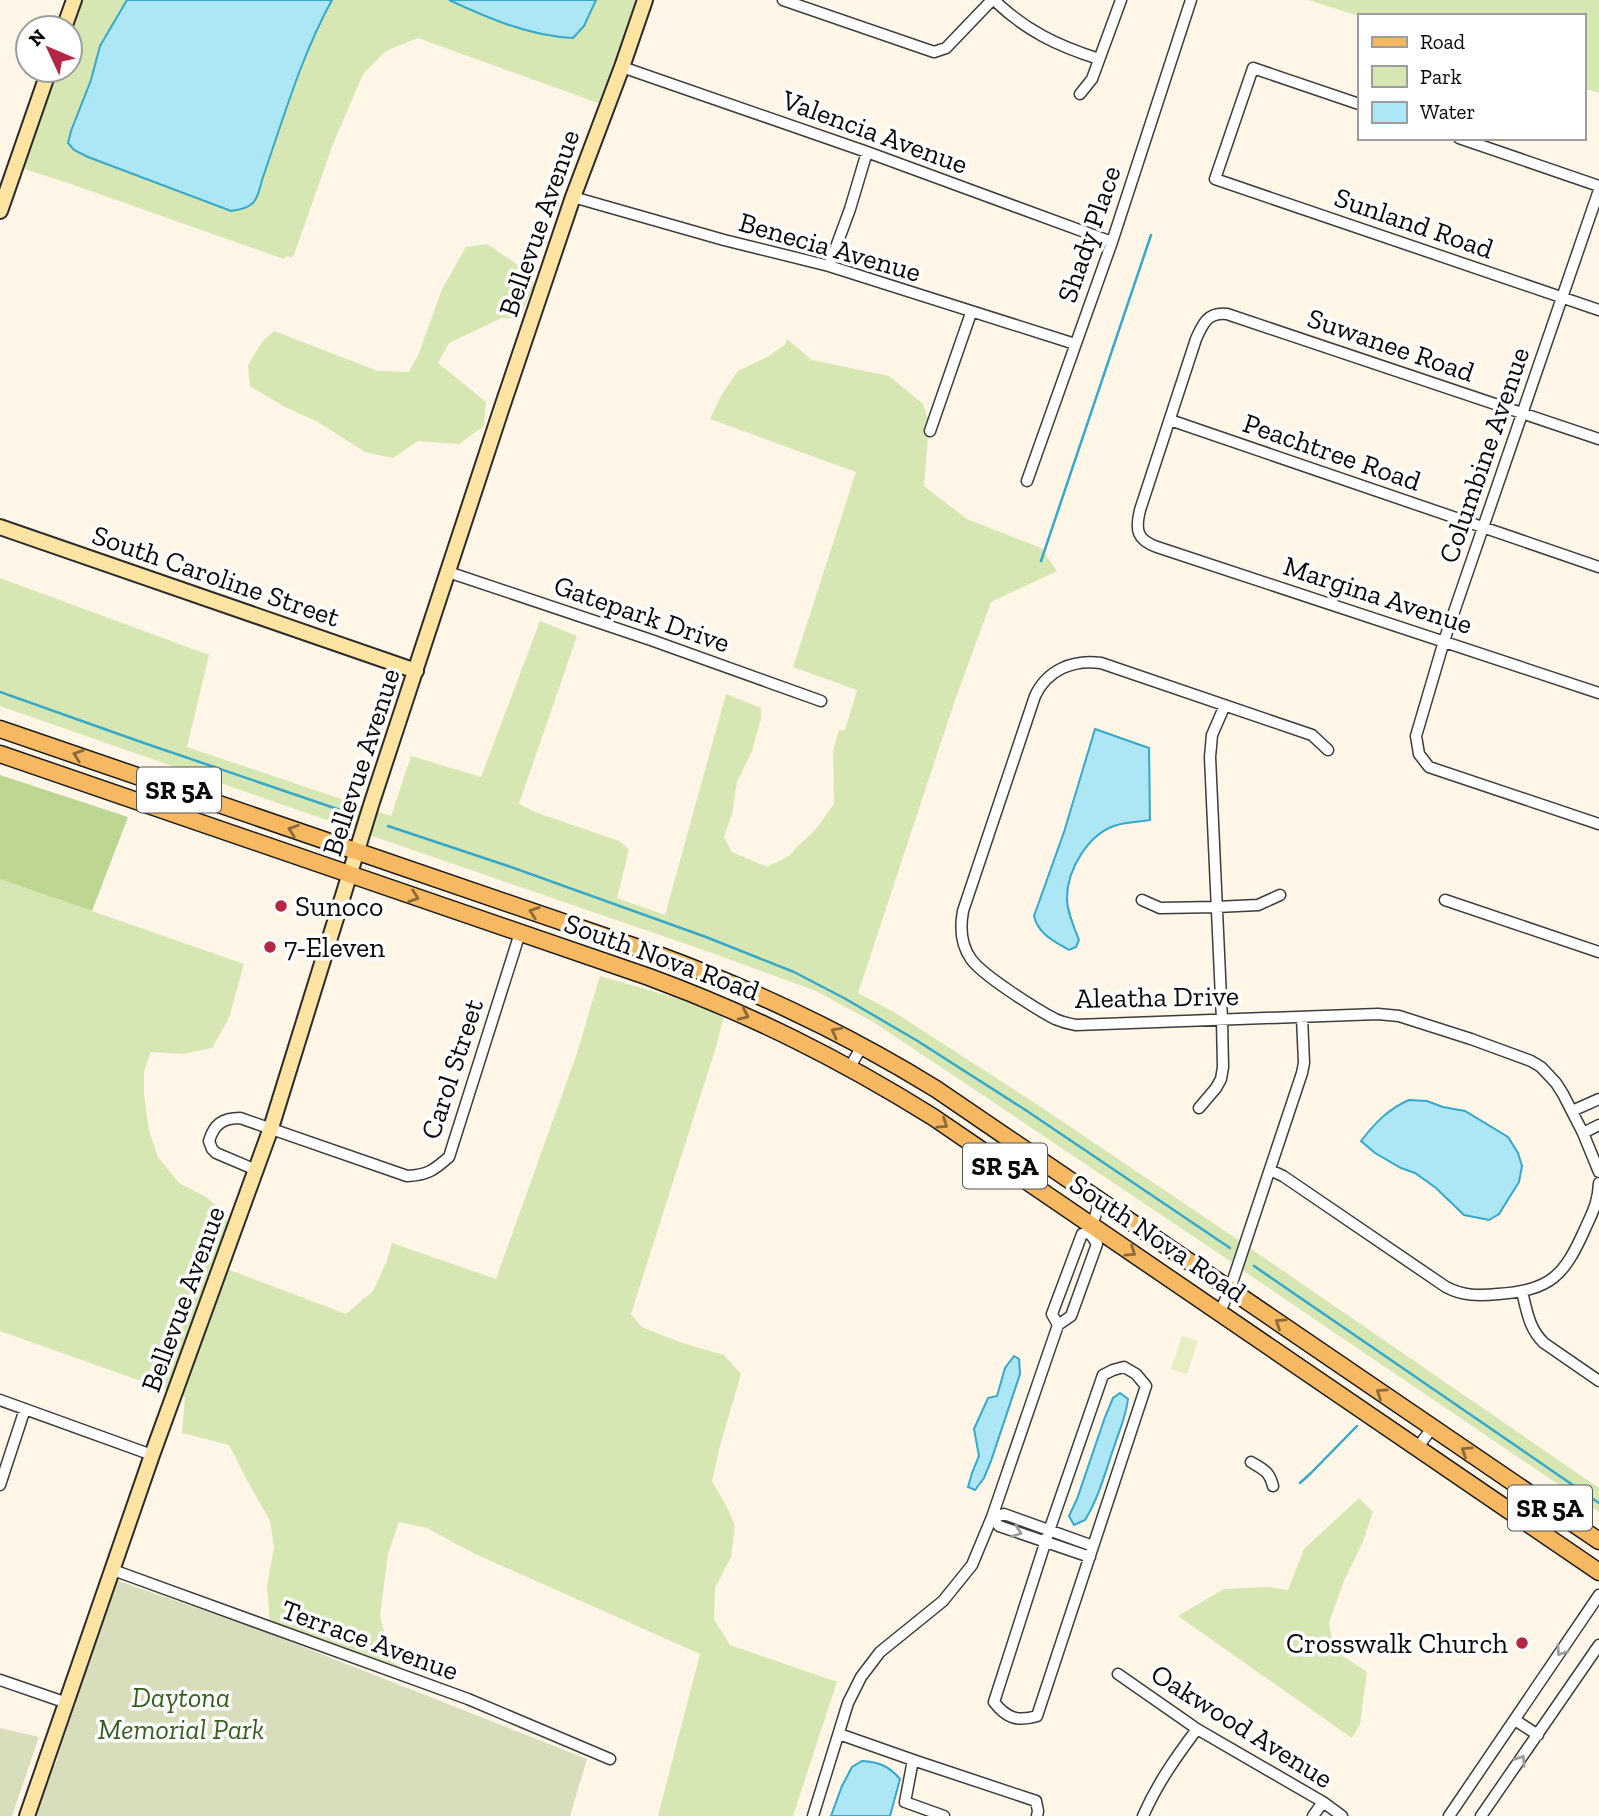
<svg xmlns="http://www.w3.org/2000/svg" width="1599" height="1816" viewBox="0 0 1599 1816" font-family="'Zilla Slab',serif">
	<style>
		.green { fill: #d7e7b3 }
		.forest { fill: #bdd792 }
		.cemetery { fill: #d8debb }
		.pitch { fill: #e7eec4 }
		.water { fill: #ade6f4; stroke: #36a8c9; stroke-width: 2 }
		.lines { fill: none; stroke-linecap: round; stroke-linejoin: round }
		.stream { stroke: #36a8c9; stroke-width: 2.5 }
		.street-casing { stroke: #3d3d3d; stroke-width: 13 }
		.secondary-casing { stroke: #2c2c2c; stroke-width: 18 }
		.primary-casing { stroke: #1b1b1b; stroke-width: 19 }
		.street { stroke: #fff; stroke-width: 10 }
		.secondary { stroke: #fde4a3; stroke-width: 14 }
		.primary { stroke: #f6b860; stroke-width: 16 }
		.oneway { stroke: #8c6a39 }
		.oneway2 { stroke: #9d9d9d }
		.poi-dot { fill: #b52645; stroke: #fff; stroke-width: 2.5 }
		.labels { text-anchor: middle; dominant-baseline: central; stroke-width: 7; stroke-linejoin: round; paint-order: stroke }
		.shield { fill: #fff; stroke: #545454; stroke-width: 2 }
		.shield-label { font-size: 26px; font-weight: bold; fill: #0a0a0a }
		.street-label { font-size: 28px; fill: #0a0a0a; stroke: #fff }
		.poi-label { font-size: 28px; fill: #0a0a0a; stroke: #fff; text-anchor: start }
		.park-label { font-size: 28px; font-style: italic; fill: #365f1d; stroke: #fff }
	</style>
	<rect width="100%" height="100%" fill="#fff6e7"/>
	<path class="green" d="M80,0h557l-36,104 -183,-66 -32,13 -23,23 -30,70 -39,111 -3,3 -5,-2 -2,3 -216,-76 -47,-15 35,-98h14v-41z
		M1308,0h291v93l-16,-5v-72h-224z
		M487,244l37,25 11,15 -16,35 -17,-1 -53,25 -11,20 48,39 -2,24 -25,18 -41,-3 -25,17 -28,-6 -47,-30 -33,-15 -35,-21 -2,-21 14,-23 12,-11 104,40 31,1 10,-19 23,-64 24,-42z
		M787,339l25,21 77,16 34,28 5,15 -5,14 5,2 -4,51 43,33 74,29 16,23 -66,31 -37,101 -96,290 36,19 144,93 202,136 -7,22 -358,-240 -59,-32 -104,-38 -343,-118 6,-24 16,5 20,-60 70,21 59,-156 37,15 -58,168 16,8 84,29 10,8 -12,49 48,17 61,-221 35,14v11l-9,32 -15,31 -5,32 -8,23 8,15 35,15 22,-11 8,-9 18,-17 19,-26 -1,-53 6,-21h6l12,-40 -64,-23 63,-195 -146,-53 12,-25 16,-23 29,-14 18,-12z
		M0,578l209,77 -22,92 178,60 -7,24 -358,-125z
		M0,879l244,85 -15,54 -17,30 -29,6 -32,-2 -7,19v23l5,37 9,26 21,26 27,14 19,16 4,15 -60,163 -169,-60z
		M600,976l125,36 -9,35 -85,267 11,13 37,15 45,13 17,19 -21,72 -8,35 15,26 8,19 -4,31 -16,31 -1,31 16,26 107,37 -44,134h-135l42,-162 -227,-101 -46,-25 -28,-6 -11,32 -8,62 11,42 11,12 -132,-48 -3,-35 7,-40 -4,-26 -22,-39 -19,-37 -47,-12 3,-36 -5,-2 47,-126 119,45 27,-23 13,-28 6,-20 104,36 80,-223z
		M1250,1248l349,240v24l-357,-242z
		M1359,1498l14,14 -11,32 -18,37 -15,42 5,27 33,22 -7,52 -8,14 -174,-122 46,-27 45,-2 19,3 16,-41z"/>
	<path class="forest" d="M0,775l128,42 -36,94 -92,-32z"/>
	<path class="cemetery" d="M116,1580l152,53 319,126 -17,57h-537l18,-51h4z
		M0,1728l39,9 -27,79h-12z"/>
	<path class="pitch" d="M1182,1336l16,5 -11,33 -16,-5z"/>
	<path class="water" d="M127,0h205c-31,56 -49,120 -70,180 -5,22 -8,28 -31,31l-143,-54 -14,-7 -6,-7 3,-12 20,-51 9,-34z
		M449,0h147l-12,26 -11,12c-44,-2 -85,-20 -124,-38z
		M1095,729l54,19 1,72c-11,2 -22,2 -33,5 -28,8 -50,44 -50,73 0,14 7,29 12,42l-3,7 -7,3c-15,-9 -31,-16 -35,-34l30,-84z
		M1409,1100l18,1 16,6 22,4 43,26 10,16 4,13 -3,16 -20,32 -10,6 -25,-5 -28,-27 -21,-15 -14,-5 -26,-15 -14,-12c14,-18 27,-32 48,-41z
		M1014,1356l5,3 1,15 -29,87 -7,17 -9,12 -7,-3 4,-14 7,-17 -5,-27 14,-31 9,-2 8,-28z
		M1120,1393l8,6c-2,18 -9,32 -14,48 -9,26 -15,50 -29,73l-11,5 -5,-9 8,-17 28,-82 8,-19z
		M862,1761c17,1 27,5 38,18l-10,37h-59l11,-30 10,-19z"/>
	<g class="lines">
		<path class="stream" d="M1041,561l110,-326
			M0,692l141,50 211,72
			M388,826l120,40 198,71 88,35 50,26 72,42 108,69 206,139
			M1254,1266l345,237
			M1300,1483l11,-10 46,-47"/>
		<defs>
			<path id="street" d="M783,0l151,52 12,-4 46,-48
				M994,0c32,31 64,46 105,59
				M622,67l245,85 245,90
				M1080,94l12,-15 29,-79
				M1359,104l-106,-36 -38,111 384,131
				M1459,138l140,48
				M1599,190l-155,451 -28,95 3,18 10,13 170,57
				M573,197l151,43 105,26 246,78
				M829,266l21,-57 17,-57
				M1170,420l429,147
				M930,431l41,-118
				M1599,439l-372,-125c-19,-2 -24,9 -31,25l-56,171c-5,20 -3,30 17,37l442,146
				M1027,481l85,-239 79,-242
				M448,572l203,68 170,61
				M1328,750l-16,-15 -211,-72c-28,-4 -54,7 -66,33l-72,215c-3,16 -2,34 8,48 11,16 65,50 84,60 7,3 14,5 21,6l302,-11 21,2 72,23 60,22 10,6 15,16 7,11 20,39 16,39
				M1142,900l18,8 56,-1 42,-2 22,-10
				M1445,900l154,52
				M850,1067l12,-21
				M1199,1108l17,-20 5,-9 2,-12 -1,-47 -12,-263 2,-22 13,-30
				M1572,1111l27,-12
				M1583,1133l16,-8
				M256,1170l-40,-17 -4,-4 -3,-8c5,-17 14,-23 31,-23l167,58c21,-1 27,-6 42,-19l71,-224
				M1270,1170l13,6 163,111c17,9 33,9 52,7 53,-4 66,-18 87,-65 8,-18 13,-26 14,-46
				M1091,1230l9,-30
				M1090,1233l7,11 -26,72 -13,9 -6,-11 30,-80z
				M1522,1292c5,19 7,37 22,51l55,38
				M1220,1312l10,-23 72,-216 2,-10 -2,-46
				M1124,1367l12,7 10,12 -109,330c-19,6 -31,2 -43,-14l55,-171 54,-156 10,-5z
				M0,1400l152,55
				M1418,1447l14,-19
				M1251,1462c13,8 18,9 22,24
				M0,1485l25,-76
				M1090,1557l-91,-31 -7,-9 12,-3 89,32
				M113,1570l355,129 142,60
				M1118,1674l79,55 126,73 19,14
				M0,1680l67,23
				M1515,1720l23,15
				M839,1734l74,26
				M813,1816l35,-113 13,-26 19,-25 63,-51 29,-36 20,-48 66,-192
				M944,1816l-39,-14 8,-42 123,41 2,10 -1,5
				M1143,1816c14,-32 33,-59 54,-87
				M1313,1816l10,-14
				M1449,1816l150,-221
				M1481,1816l118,-171"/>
			<path id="secondary" d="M64,28l10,-28
				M0,211l49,-141
				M0,527l416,144
				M27,1816l125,-361 119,-327 101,-326 129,-392 72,-213 49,-130 23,-67"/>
			<path id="primary" d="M0,729l656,225c98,36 191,80 280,135l663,452
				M0,754l649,223c103,38 191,82 284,140l666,455"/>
		</defs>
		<use href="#street" class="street-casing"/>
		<use href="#secondary" class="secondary-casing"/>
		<use href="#primary" class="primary-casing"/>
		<use href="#street" class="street"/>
		<use href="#secondary" class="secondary"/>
		<use href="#primary" class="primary"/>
	</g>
	<defs><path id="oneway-chevron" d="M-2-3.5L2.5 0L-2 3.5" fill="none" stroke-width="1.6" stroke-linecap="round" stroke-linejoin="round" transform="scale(1.75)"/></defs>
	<g class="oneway">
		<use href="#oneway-chevron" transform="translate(78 755) rotate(-161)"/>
		<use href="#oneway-chevron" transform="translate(293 830) rotate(-161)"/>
		<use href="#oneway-chevron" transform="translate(414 897) rotate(19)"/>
		<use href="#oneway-chevron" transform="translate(534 912) rotate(-161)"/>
		<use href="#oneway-chevron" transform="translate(744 1015) rotate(24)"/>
		<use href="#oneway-chevron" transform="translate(836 1032) rotate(-152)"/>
		<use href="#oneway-chevron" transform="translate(943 1124) rotate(34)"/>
		<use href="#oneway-chevron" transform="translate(1131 1252) rotate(34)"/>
		<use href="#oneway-chevron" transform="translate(1280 1323) rotate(-146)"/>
		<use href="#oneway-chevron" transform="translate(1381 1393) rotate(-146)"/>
		<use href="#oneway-chevron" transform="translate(1466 1451) rotate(-146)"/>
	</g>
	<g class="oneway2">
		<use href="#oneway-chevron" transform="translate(1017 1532) rotate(20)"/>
		<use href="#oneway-chevron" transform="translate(1561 1651) rotate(124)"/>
		<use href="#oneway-chevron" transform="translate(1521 1760) rotate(-55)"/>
	</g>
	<g class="poi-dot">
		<circle cx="281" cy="906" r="7"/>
		<circle cx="270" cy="947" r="7"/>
		<circle cx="1522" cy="1643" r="7"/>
	</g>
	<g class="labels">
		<g class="shield">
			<rect x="137" y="767.5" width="84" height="45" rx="5"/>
			<rect x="963" y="1143.5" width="84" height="45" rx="5"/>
			<rect x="1508" y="1485.5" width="84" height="45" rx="5"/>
		</g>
		<g class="shield-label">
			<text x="179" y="790">SR 5A</text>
			<text x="1005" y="1166">SR 5A</text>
			<text x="1550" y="1508">SR 5A</text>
		</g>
		<g class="street-label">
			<text transform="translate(875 132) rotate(20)">Valencia Avenue</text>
			<text transform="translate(539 223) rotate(-71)">Bellevue Avenue</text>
			<text transform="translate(1414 223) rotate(19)">Sunland Road</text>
			<text transform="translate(1089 234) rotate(-71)">Shady Place</text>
			<text transform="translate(830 247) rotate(16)">Benecia Avenue</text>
			<text transform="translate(1391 345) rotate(19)">Suwanee Road</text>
			<text transform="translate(1332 452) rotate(19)">Peachtree Road</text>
			<text transform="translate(1484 455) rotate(-71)">Columbine Avenue</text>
			<text transform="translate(216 576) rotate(19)">South Caroline Street</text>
			<text transform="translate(1378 595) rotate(18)">Margina Avenue</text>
			<text transform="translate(642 614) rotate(19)">Gatepark Drive</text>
			<text transform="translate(361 762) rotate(-72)">Bellevue Avenue</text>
			<text transform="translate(662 957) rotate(20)">South Nova Road</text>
			<text transform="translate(1157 997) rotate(-1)">Aleatha Drive</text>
			<text transform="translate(452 1069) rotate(-72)">Carol Street</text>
			<text transform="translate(1158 1238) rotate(34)">South Nova Road</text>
			<text transform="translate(183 1299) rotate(-70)">Bellevue Avenue</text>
			<text transform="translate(370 1640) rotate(20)">Terrace Avenue</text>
			<text transform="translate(1242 1726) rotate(32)">Oakwood Avenue</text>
		</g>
		<g class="poi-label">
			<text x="295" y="906">Sunoco</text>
			<text x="284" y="947">7-Eleven</text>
			<text x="1508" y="1643" text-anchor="end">Crosswalk Church</text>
		</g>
		<g class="park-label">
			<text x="181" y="1697">Daytona<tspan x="181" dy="32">Memorial Park</tspan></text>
		</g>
	</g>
	<rect x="1358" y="14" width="228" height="126" fill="#ffffff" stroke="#9d9d9d" stroke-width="2"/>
	<rect x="1372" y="37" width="35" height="10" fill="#f6b860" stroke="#9d9d9d" stroke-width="2"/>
	<text x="1420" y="49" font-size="21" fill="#0a0a0a">Road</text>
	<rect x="1372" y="66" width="35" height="21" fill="#d7e7b3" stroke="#9d9d9d" stroke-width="2"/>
	<text x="1420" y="84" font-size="21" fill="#0a0a0a">Park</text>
	<rect x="1372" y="102" width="35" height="21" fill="#ade6f4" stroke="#9d9d9d" stroke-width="2"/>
	<text x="1420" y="119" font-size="21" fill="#0a0a0a">Water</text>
	<g transform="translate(49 49) rotate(314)"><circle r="33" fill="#ffffff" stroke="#9d9d9d" stroke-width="2"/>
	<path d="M0-5L12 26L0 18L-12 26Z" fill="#b52645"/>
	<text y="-10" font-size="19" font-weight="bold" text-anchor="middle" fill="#0a0a0a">N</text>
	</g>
</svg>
